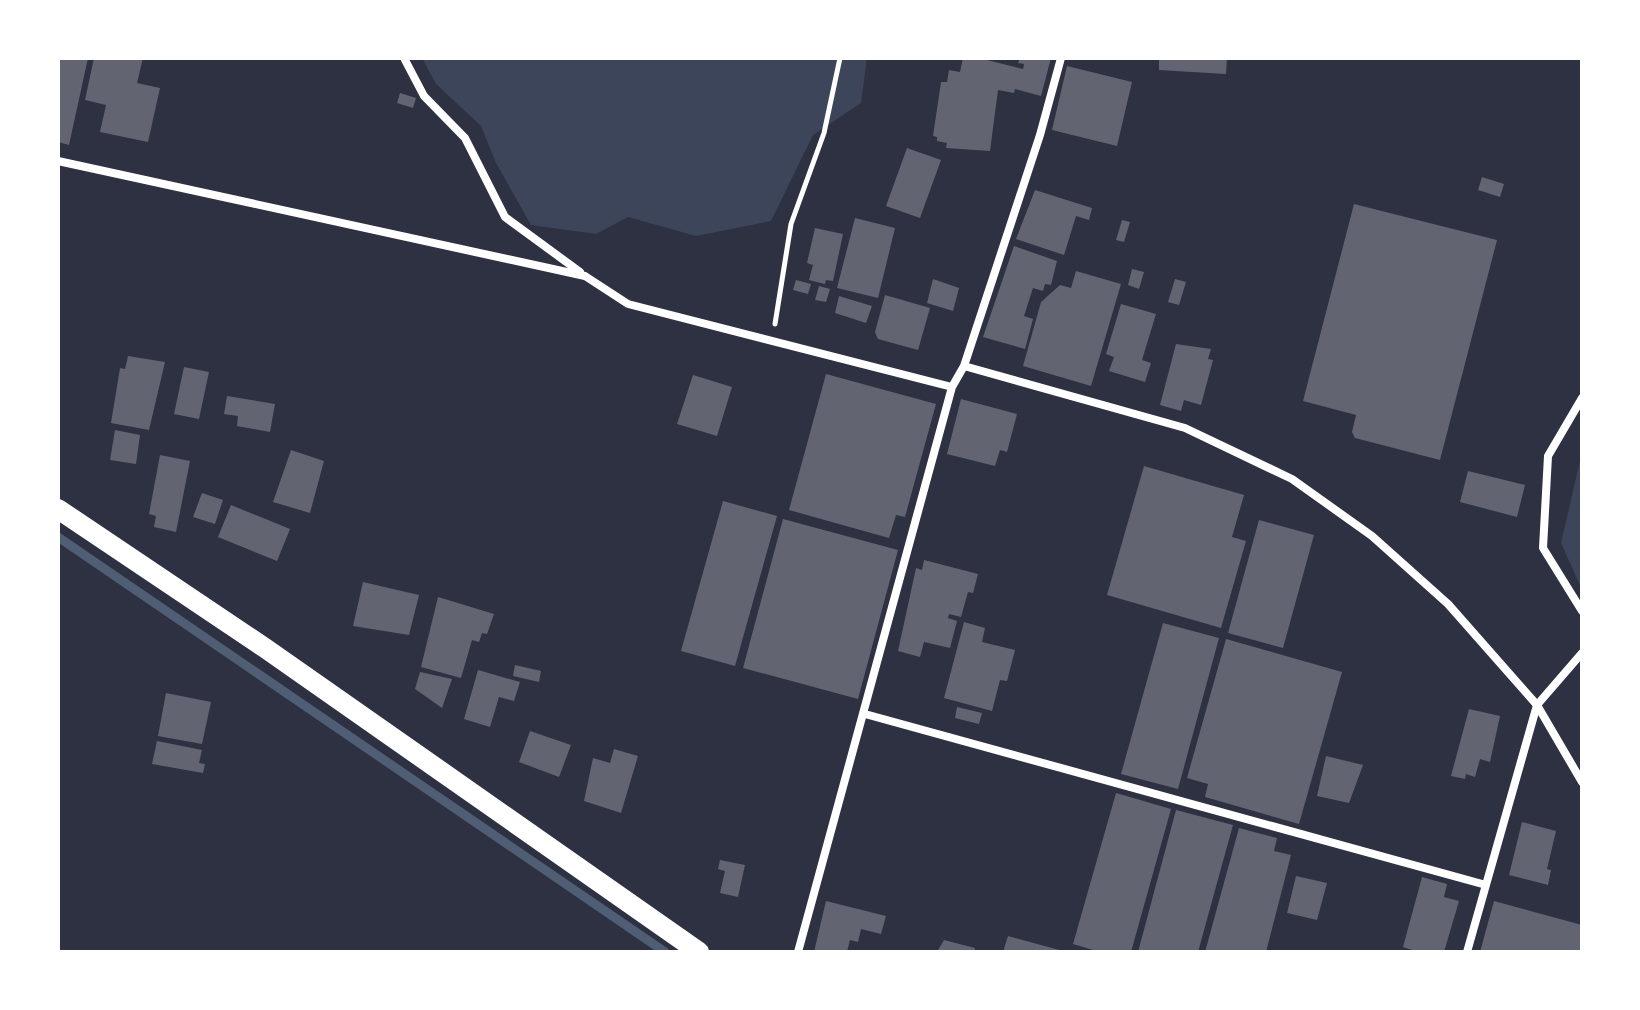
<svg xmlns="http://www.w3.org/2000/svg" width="1640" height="1010" viewBox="0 0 1640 1010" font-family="Mulish,sans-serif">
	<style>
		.green { fill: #3c4559 }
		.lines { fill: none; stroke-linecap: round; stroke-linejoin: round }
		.stream { stroke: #4f5d75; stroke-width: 9 }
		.building { fill: #626471 }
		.path { stroke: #fff; stroke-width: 5 }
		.minor { stroke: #fff; stroke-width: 8 }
		.primary { stroke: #fff; stroke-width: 20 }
	</style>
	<rect width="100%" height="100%" fill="#2d3142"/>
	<path class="green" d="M422,58h445l-6,45 -48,32 -42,86 -75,15 -68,-19 -32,17 -65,-9 -35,-62 -15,-37 -45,-42z
		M1582,452v138l-21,-47z"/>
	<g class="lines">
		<path class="stream" d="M58,537l607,415"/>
	</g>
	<path class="building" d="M58,58h30l-19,87 -11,-3z
		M94,58h49l-6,25 23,5 -12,54 -48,-10 6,-27 -21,-5z
		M963,58h16l44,11 1,-5 -6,-1 2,-5h31l-10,38 -26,-7 -1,4 -16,-3 -8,61 -44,-3 1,-5 -10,-2v-4l-4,-1 8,-54h6l2,-12 11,2z
		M1159,58h68l-1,16 -67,-4z
		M1067,66l65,16 -15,64 -65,-16z
		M400,93l16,5 -3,10 -16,-5z
		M907,148l34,12 -21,58 -34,-12z
		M1482,177l22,7 -4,13 -22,-7z
		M1035,190l57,18 -3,12 -13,-4 -12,39 -48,-16z
		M1354,204l143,36 -57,220 -85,-22 -3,-6 4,-17 -53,-14z
		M855,218l40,10 -17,70 -41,-10z
		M1122,220l8,2 -6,20 -8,-2z
		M815,228l28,6 -10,47 -7,-1 -1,4 -16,-4 4,-15 -6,-2z
		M1014,246l43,15 -6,24 -6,-1 -2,7 -10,-3 -9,28 9,3 -8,30 -42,-12z
		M1132,269l12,3 -5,17 -11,-4z
		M1076,271l45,13 -30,102 -68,-20 18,-64 19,-17 11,3z
		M933,279l26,9 -6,23 -26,-8z
		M1175,279l11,3 -7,23 -11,-3z
		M796,280l15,4 -3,10 -15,-4z
		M819,286l11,3 -4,13 -11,-2z
		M885,295l45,13 -12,42 -40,-11 -3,-7z
		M839,296l33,10 -6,17 -31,-10z
		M1121,304l35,10 -14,46 9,3 -6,19 -36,-11 5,-14 -8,-3z
		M1176,344l35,5 -3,10 5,1 -12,45 -17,-5 -3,11 -21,-6z
		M128,356l37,6 -16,68 -38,-7 9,-55 5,1z
		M184,367l25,5 -10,47 -25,-5z
		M826,374l110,30 -31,113 -9,-2 -7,23 -100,-28z
		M693,375l39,12 -15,49 -40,-12z
		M227,396l48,8 -5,28 -33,-6 1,-10 -14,-2z
		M961,399l56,15 -10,38 -7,-2 -5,16 -48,-12z
		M115,430l25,5 -4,29 -26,-4z
		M291,450l33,11 -14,52 -37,-11z
		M160,455l30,6 -14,71 -22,-5 2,-11 -7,-2z
		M1144,466l100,29 -12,42 14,4 -25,87 -114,-33z
		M1468,471l57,14 -8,32 -57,-15z
		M202,493l21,7 -8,24 -22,-7z
		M723,501l54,15 -42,150 -54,-15z
		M231,505l59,24 -13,32 -59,-24z
		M783,519l115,31 -40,149 -115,-31z
		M1259,520l55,15 -31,113 -55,-15z
		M924,560l54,14 -5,19 -5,-1 -7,25 -12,-3 -1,4 9,3 -7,27 -26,-6 -4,15 -22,-6 18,-83 6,2z
		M363,582l56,13 -10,40 -56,-9z
		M438,597l56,17 -7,20 -5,-1 -3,9 -7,-2 -11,38 -40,-11z
		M964,622l21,6 -3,14 33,8 -8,31 -7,-1 -8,31 -48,-13z
		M1163,623l56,15 -41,151 -57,-15z
		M1226,639l116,33 -43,152 -94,-27 3,-13 -21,-6z
		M515,665l26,6 -2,11 -26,-6z
		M478,670l42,12 -6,19 -15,-4 -9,30 -26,-8z
		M420,672l32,7 -10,29 -27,-19z
		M166,693l45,9 -9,42 -44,-8z
		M957,707l25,6 -3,11 -24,-6z
		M1469,709l31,7 -10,46 -10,-3 -5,18 -9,-3 -1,5 -14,-3z
		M530,731l41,14 -12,32 -40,-15z
		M157,741l45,9 -3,13 6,1 -2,9 -51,-9z
		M614,749l24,7 -17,57 -37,-12 9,-43 17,5z
		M1326,756l37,9 -14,38 -32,-7z
		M1116,793l55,16 -40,143h-31l-27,-8z
		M1176,810l57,15 -35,127h-60z
		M1522,822l34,9 -9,38 4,1 -3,15 -39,-10z
		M1239,828l38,10 -3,13 17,4 -25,97h-61z
		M720,860l25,5 -7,32 -18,-4 5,-22 -7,-2z
		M1296,876l31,7 -10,37 -30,-7z
		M1422,877l25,7 -3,13 15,4 -15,51h-26l-15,-5z
		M826,901l60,15 -5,18 -20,-5 -3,13 -8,-2 -3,12h-33z
		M1494,901l88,24v27h-102z
		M1008,936l55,15v1h-60z
		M944,940l31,8 -1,4h-37z"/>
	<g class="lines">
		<path class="path" d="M775,324l16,-100 33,-91 16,-75"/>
		<path class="minor" d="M404,58l20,38 41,42 40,79 75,55
			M58,161l527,115 43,28 324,83
			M964,366l221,62 107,51 80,57 76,68 89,101 45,77
			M1582,398l-34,58 -5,92 39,63
			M865,714l621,171
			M798,952l154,-565 12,-21 76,-231 21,-77
			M1467,952l70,-247 45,-52"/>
		<path class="primary" d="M58,509l207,139 434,304"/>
	</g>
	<rect width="1640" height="1010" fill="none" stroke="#ffffff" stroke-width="120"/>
</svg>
